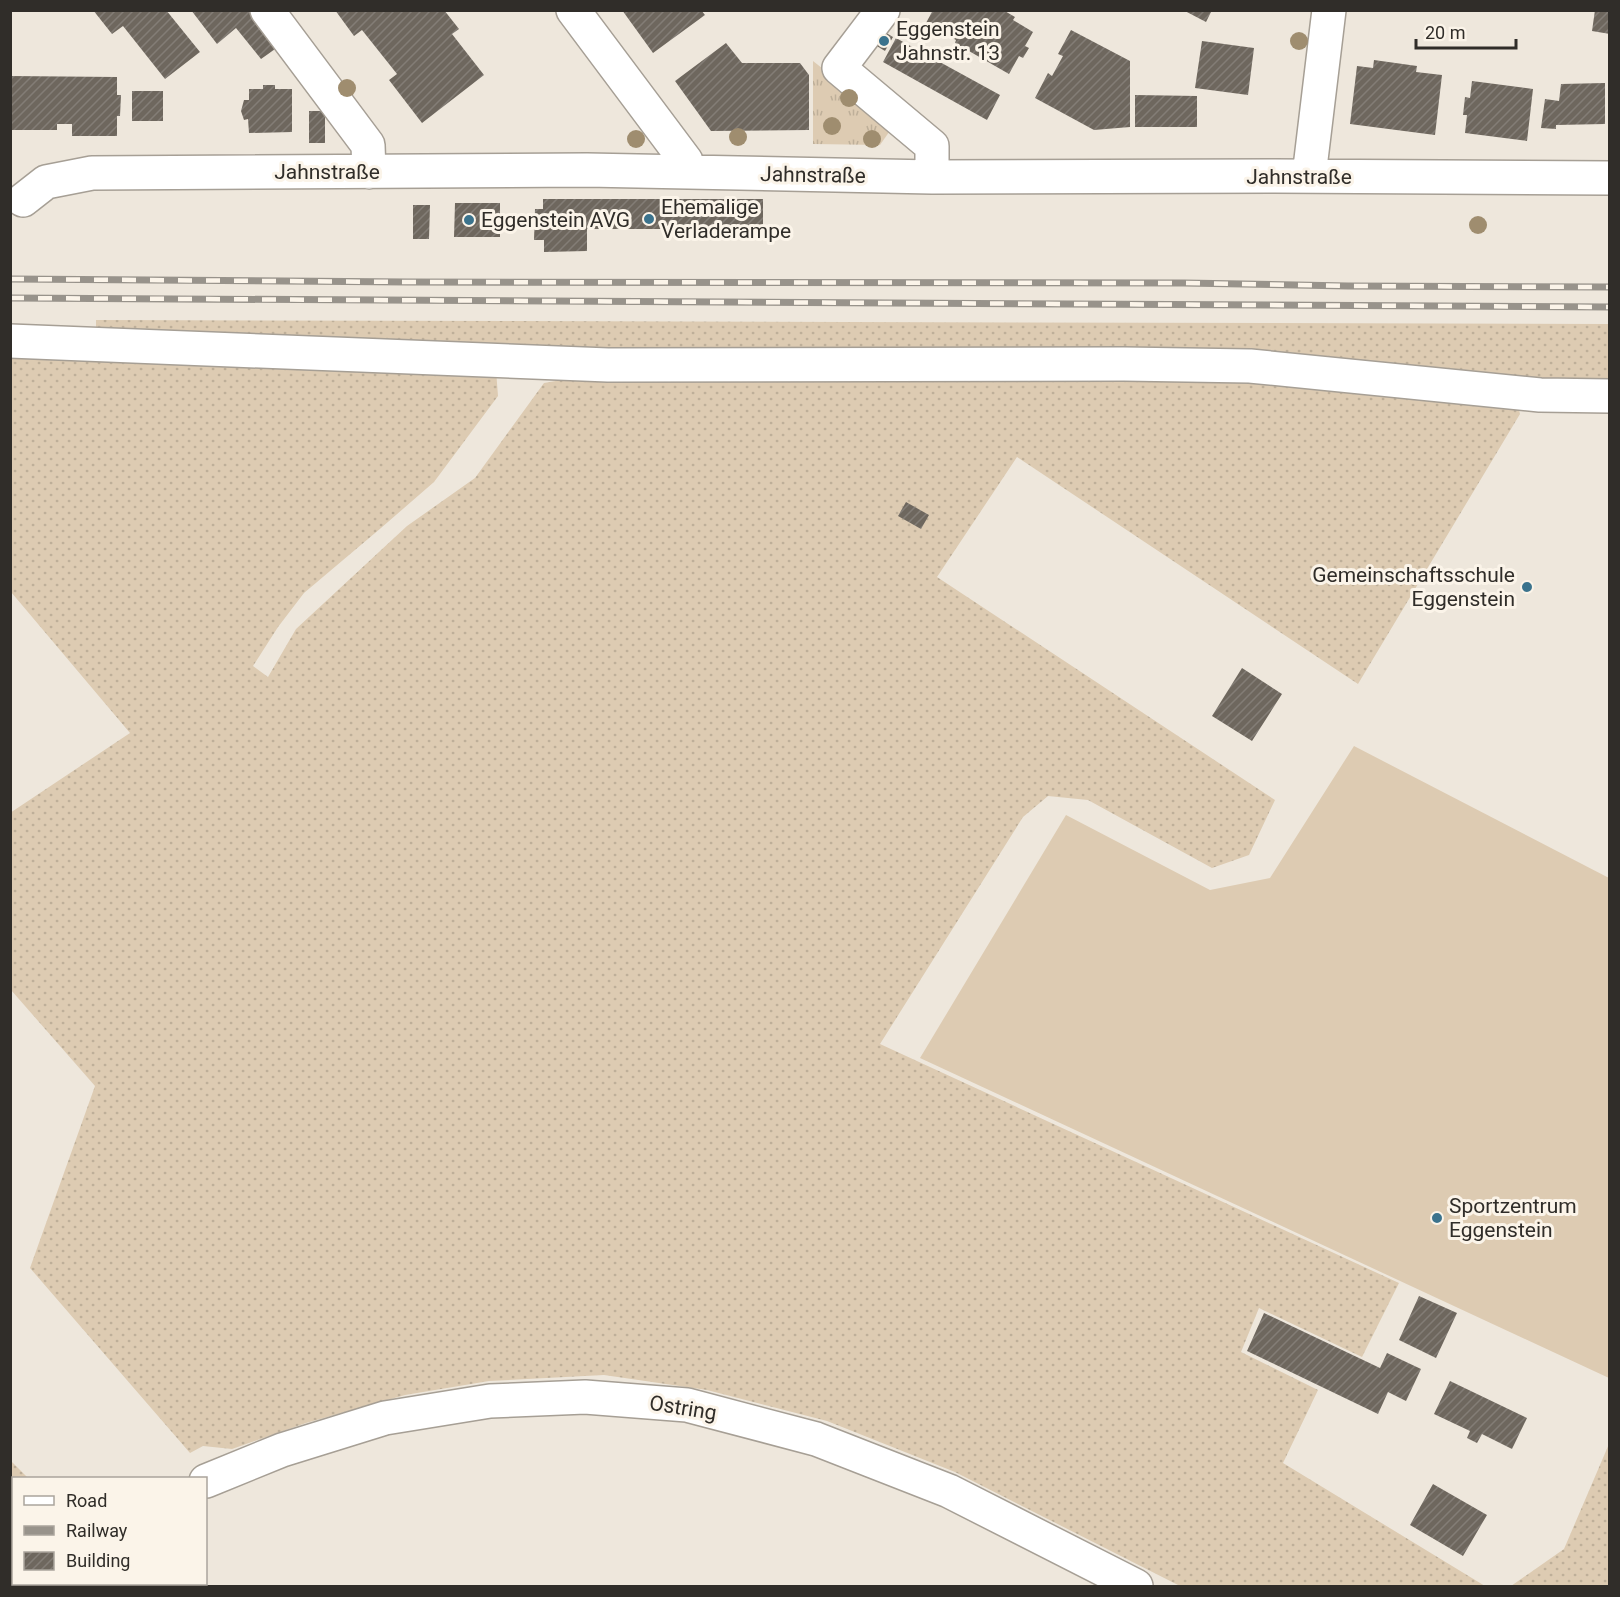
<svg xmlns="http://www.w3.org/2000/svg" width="1620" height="1597" viewBox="0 0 1620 1597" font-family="Roboto,sans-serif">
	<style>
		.grass { fill: url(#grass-dots) }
		.park { fill: url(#park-tufts) }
		.garden { fill: #ddcbb2 }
		.building { fill: url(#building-hatch) }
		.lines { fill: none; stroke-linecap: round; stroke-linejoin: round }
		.minor-casing { stroke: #a69f95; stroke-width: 36 }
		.minor { stroke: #fff; stroke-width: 33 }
		.rail-casing { stroke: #98938b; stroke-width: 7 }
		.rail { stroke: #fbf4e9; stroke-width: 4.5; stroke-dasharray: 14; stroke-linecap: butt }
		.tree { fill: #9f8d6f }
		.poi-dot { fill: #3b738d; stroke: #fbf4e9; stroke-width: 2 }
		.labels { text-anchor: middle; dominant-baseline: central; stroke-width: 6; stroke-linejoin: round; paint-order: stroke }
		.poi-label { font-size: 21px; fill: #302d29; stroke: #fbf4e9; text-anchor: start }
		.street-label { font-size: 21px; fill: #302d29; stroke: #fbf4e9 }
	</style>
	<defs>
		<pattern id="grass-dots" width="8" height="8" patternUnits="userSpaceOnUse" patternTransform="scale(1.5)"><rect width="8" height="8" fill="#ddcbb2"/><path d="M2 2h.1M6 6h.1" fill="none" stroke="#beaf99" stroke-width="1.8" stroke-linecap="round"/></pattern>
		<pattern id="park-tufts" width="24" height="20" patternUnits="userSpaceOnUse" patternTransform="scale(1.5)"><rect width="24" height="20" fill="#ddcbb2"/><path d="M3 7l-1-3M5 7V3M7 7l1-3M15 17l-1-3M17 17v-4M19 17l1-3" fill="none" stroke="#beaf99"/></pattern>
		<pattern id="building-hatch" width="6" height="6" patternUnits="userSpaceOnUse" patternTransform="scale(1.5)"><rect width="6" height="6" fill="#6e675e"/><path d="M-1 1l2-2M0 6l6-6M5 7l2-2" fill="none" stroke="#837d76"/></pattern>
	</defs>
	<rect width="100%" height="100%" fill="#eee7dc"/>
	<path class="grass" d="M96,320l1513,4 1,62 -1000,-30 -514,-21z
		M11,353l485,17 2,26 -64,86 -53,46 -77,65 -26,34 -25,39 15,11 28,-48 111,-103 68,-48 69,-95 35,-6 604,-3 334,28 3,12 -162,270 -341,-227 -80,120 338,223 -26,55 -37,13 -124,-68 -40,-4 -25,21 -143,227 519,239 -37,74 -103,-49 -18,44 77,38 -35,73 202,123h-305l-225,-114 -128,-51 -120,-31 -103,-15 -115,6 -84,14 -99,28 -74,26 -29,-3 -13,7 -160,-185 65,-182 -84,-96 -1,-177 120,-80 -119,-141z
		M1609,1444v142h-98l53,-37z
		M10,1460l18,18h-14v73l-3,2z"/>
	<path class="park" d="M813,61l81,64 -14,20 -67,-1z"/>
	<path class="garden" d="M1354,746l255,132v500l-689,-320 146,-243 144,75 60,-12z"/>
	<path class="building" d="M93,10h73l34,42 -35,27 -42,-53 -11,8z
		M191,10h58l29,37 -17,12 -25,-31 -19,16z
		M335,10h109l15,19 -7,5 32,41 -62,48 -33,-43 8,-6 -35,-44 -8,6z
		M622,10h79l4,5 -52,38z
		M933,10h70l12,7 -2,3 20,12 -8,14 4,2 -6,10 -4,-2 -10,18 -54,-31 1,-3 -30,-17z
		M1183,10h29l-6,12z
		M1595,10h15v24l-18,-3z
		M1071,30l59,31v66l-36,3 -59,-32 13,-25 4,3 11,-20 -5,-2z
		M883,31l10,6 -8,14 -10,-6z
		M896,38l104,57 -13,25 -104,-58z
		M1202,41l52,7 -6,47 -53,-7z
		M726,43l16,20h58l9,12v55l-98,1 -36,-50z
		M1374,60l43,6 -1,6 26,3 -7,60 -85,-11 7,-58 16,2z
		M10,76l107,1v18h4l-1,21h-3v20h-45v-12h-15v6h-47z
		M1472,81l61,8 -6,52 -62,-8 2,-18h-4l2,-18 5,1z
		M1605,83v41l-49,1v4l-15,-1 4,-29 14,2 2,-17z
		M263,85h12v4h17v43l-43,1 -1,-14 -4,1 -3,-9 3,-11h5v-11h14z
		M132,91h31v30h-31z
		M1135,95l62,1v31h-62z
		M309,111h16v32h-16z
		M543,199h220v30h-176v22l-43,1v-12h-10l1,-31h8z
		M455,203h45v34h-46z
		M413,205h17l-1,34h-16z
		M906,502l23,13 -8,14 -23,-13z
		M1242,668l40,26 -30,47 -40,-25z
		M1419,1296l38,17 -21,45 -37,-18z
		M1264,1313l116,55 7,-15 34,16 -15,32 -18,-9 -10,22 -131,-63z
		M1450,1381l77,37 -15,31 -30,-15 -5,9 -10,-5 3,-7 -36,-17z
		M1433,1484l54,31 -24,41 -53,-31z"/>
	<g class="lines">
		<defs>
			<path id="minor" d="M267,10l101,135 1,27
				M573,10l113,151 2,11
				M883,10l-44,58 93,78v31
				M1309,176l20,-166
				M23,200l23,-18 46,-9 495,-3 345,7 343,-1 335,2
				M10,341l598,24 516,-1 126,2 290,29 70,1
				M206,1481l76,-31 103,-32 105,-17 95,-4 102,8 129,34 133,52 187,95
				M10,1577l4,-1"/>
		</defs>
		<use href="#minor" class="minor-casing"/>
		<use href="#minor" class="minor"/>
		<defs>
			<path id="rail" d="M10,279l397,3 777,1 164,3 262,1
				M10,298l1600,9"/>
		</defs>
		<use href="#rail" class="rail-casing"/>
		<use href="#rail" class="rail"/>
	</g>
	<g class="tree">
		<circle cx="1299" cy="41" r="9"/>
		<circle cx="347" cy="88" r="9"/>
		<circle cx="849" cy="98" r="9"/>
		<circle cx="832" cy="126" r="9"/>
		<circle cx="738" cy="137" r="9"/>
		<circle cx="636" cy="139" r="9"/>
		<circle cx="872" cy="139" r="9"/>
		<circle cx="1478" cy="225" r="9"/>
	</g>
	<g class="poi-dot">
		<circle cx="884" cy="41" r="6"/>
		<circle cx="649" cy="219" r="6"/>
		<circle cx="469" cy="220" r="6"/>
		<circle cx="1527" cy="587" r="6"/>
		<circle cx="1437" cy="1218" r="6"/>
	</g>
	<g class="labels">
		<g class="poi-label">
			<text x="896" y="29">Eggenstein<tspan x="896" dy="24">Jahnstr. 13</tspan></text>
			<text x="661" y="207">Ehemalige<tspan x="661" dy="24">Verladerampe</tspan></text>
			<text x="481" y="220">Eggenstein AVG</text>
			<text x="1515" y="575" text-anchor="end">Gemeinschaftsschule<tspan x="1515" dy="24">Eggenstein</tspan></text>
			<text x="1449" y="1206">Sportzentrum<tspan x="1449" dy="24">Eggenstein</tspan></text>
		</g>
		<g class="street-label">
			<text x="327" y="172">Jahnstraße</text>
			<text transform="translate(813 175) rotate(1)">Jahnstraße</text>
			<text x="1299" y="177">Jahnstraße</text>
			<text transform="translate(683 1408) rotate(9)">Ostring</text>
		</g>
	</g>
	<rect width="1620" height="1597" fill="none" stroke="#302d29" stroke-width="24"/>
	<rect x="12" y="1477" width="195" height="108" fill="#fbf4e9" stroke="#aaa49c" stroke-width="1.5"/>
	<rect x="24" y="1496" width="30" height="9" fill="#ffffff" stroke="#aaa49c" stroke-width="1.5"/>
	<text x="66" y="1507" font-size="18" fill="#302d29">Road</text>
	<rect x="24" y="1526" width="30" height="9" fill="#98938b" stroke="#aaa49c" stroke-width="1.5"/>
	<text x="66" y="1537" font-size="18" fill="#302d29">Railway</text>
	<rect x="24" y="1552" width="30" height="18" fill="url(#building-hatch)" stroke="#aaa49c" stroke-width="1.5"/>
	<text x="66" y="1567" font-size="18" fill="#302d29">Building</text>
	<path d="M1416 39v9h100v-9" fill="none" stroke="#302d29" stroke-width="3"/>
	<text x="1425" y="39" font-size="18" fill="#302d29" stroke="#fbf4e9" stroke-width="4.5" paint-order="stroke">20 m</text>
</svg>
